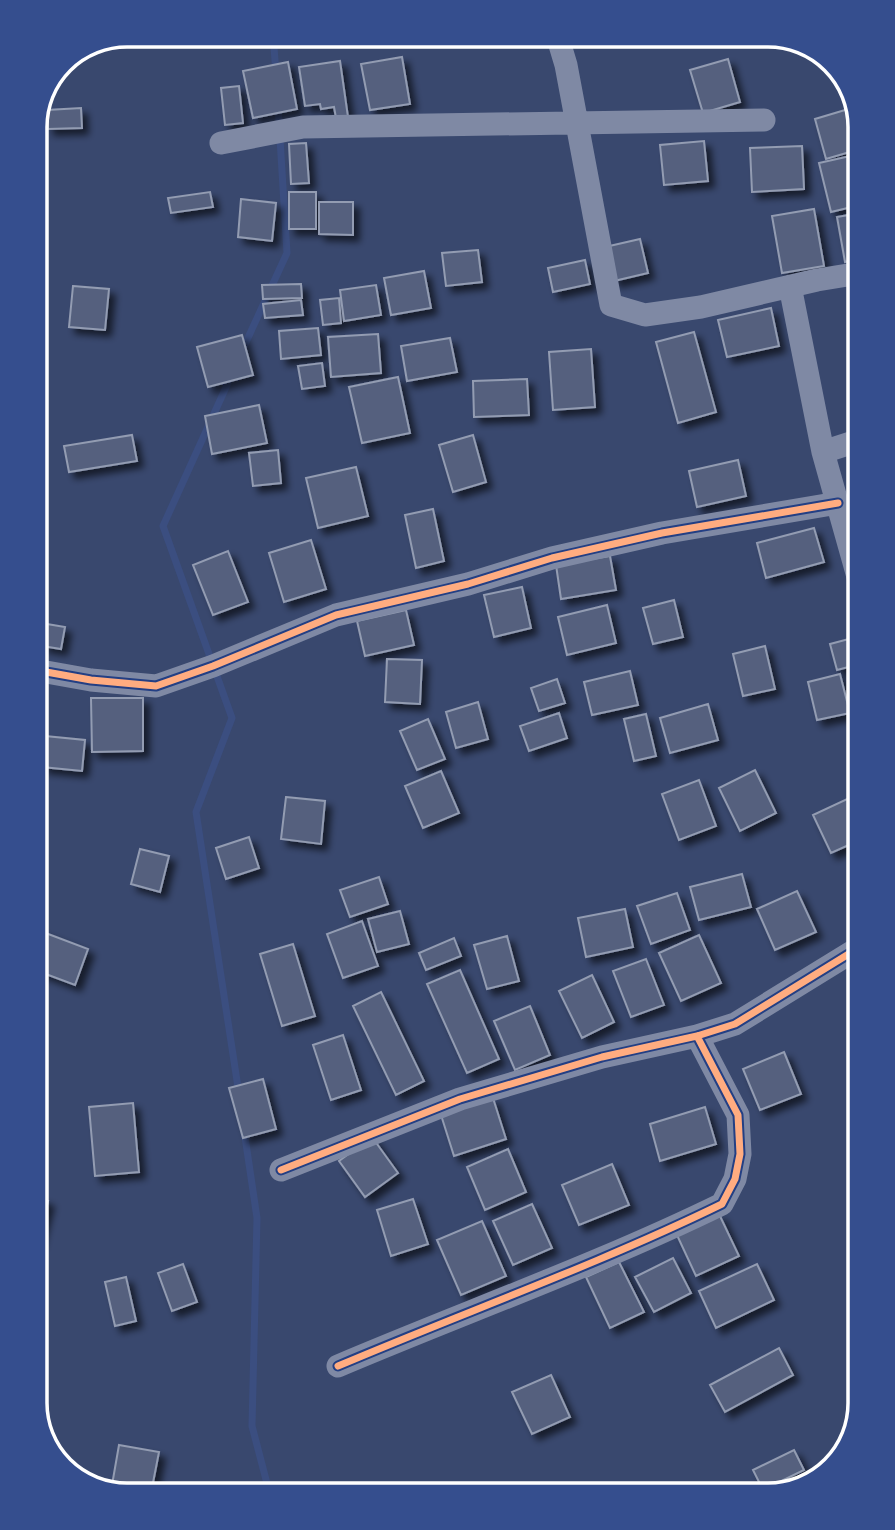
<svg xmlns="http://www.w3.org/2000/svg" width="895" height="1530" viewBox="0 0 895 1530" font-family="'Archivo Narrow',sans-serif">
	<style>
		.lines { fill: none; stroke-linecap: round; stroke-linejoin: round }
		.stream { stroke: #3b4e80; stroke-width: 7 }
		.building { fill: #54617e; stroke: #939cb2; stroke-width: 2; filter: url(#shadow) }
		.street { stroke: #7f89a4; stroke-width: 23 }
		.cycleway-casing { stroke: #233f84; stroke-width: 11 }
		.cycleway { stroke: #ffac80; stroke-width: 7 }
		.rim { fill: none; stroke: #fff; stroke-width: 3.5 }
	</style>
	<defs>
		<filter id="shadow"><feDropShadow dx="6" dy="6" stdDeviation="3.5" flood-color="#0009"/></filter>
	</defs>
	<rect width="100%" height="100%" fill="#39486e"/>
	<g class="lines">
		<path class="stream" d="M273,35l3,38
			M241,353l46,-100 -9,-147
			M232,374l-69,152 69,192 -36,94 43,282
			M244,1130l13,88 -5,208 18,69"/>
	</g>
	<path class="building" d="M402,57l8,47 -40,6 -9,-46z
		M728,59l12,43 -37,11 -13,-43z
		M340,61l8,56 -12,1 -2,-11 -13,2 -1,-5 -15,2 -6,-39z
		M288,62l9,47 -44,9 -10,-47z
		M239,86l4,37 -18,2 -4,-37z
		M855,107l5,20v22l-34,10 -11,-40z
		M81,108l1,20 -34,1 -1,-19z
		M704,141l4,40 -44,4 -4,-40z
		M306,143l3,40 -18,1 -2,-40z
		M802,146l2,43 -52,3 -2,-44z
		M859,154l1,51 -29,7 -12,-49z
		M210,192l3,15 -42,6 -3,-15z
		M289,192h27v37h-27z
		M241,199l35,4 -4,38 -34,-4z
		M319,202h34v33l-34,-1z
		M814,209l10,57 -42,7 -10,-57z
		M860,213v46l-15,3 -8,-45z
		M640,239l8,34 -34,8 -9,-34z
		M478,250l4,32 -36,4 -4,-33z
		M585,260l5,24 -37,8 -5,-24z
		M424,271l7,37 -40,7 -7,-37z
		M301,284l1,14 -39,1 -1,-14z
		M376,285l5,30 -37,6 -4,-31z
		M73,286l36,3 -4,41 -36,-3z
		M339,298l2,25 -18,2 -3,-25z
		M301,300l2,15 -38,3 -2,-14z
		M771,308l8,38 -52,11 -9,-37z
		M318,328l3,27 -40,4 -2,-28z
		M694,332l22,80 -38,11 -22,-81z
		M378,334l3,39 -50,4 -3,-40z
		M242,335l11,40 -45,12 -11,-40z
		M450,338l7,34 -50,9 -6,-35z
		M591,349l4,58 -42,3 -4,-58z
		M322,363l3,23 -23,3 -4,-23z
		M398,377l12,56 -48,10 -13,-56z
		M527,379l2,36 -55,2 -1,-36z
		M259,405l8,38 -55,11 -7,-38z
		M132,435l5,26 -68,11 -5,-26z
		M473,435l13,47 -33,10 -14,-47z
		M278,450l3,33 -28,3 -4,-33z
		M738,460l8,36 -49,11 -8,-36z
		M356,467l12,49 -50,12 -12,-50z
		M433,509l11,52 -28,7 -11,-53z
		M814,528l10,34 -58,16 -9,-35z
		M311,540l15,49 -42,13 -15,-49z
		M228,551l20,51 -35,13 -20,-50z
		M610,556l6,34 -55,9 -5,-34z
		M522,587l9,41 -37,9 -10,-42z
		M674,600l9,37 -30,7 -10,-36z
		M607,605l9,38 -49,12 -9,-38z
		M406,610l8,35 -49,11 -8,-35z
		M47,624l18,3 -4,22 -19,-3z
		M860,636v28l-23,6 -7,-26z
		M765,646l10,43 -32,7 -10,-42z
		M387,659l35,1 -2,44 -35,-2z
		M630,671l8,34 -46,10 -8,-33z
		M840,674l10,39 -33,7 -9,-38z
		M557,679l8,24 -26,8 -8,-23z
		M91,698h52v53l-51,1z
		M478,702l10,37 -32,9 -10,-36z
		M708,704l10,36 -48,13 -10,-35z
		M559,713l8,25 -38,13 -9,-25z
		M646,714l10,42 -22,5 -10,-42z
		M428,719l17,40 -28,11 -17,-39z
		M45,736l40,4 -3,31 -40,-4z
		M755,770l21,43 -36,18 -21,-43z
		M441,771l18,42 -36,15 -18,-42z
		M699,780l17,46 -37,14 -17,-46z
		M860,793v47l-29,13 -18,-38z
		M286,797l39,4 -4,43 -40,-5z
		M249,837l10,31 -33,11 -10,-31z
		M140,849l29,7 -9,36 -29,-8z
		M742,874l9,33 -52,13 -9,-33z
		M379,877l9,27 -38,13 -10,-27z
		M797,891l19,41 -41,18 -18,-41z
		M677,893l13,37 -39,14 -14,-38z
		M625,909l8,38 -47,10 -8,-39z
		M400,911l9,33 -32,8 -9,-33z
		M362,921l16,45 -35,12 -16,-44z
		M35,929l53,20 -13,36 -40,-15z
		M699,935l22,48 -40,18 -22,-48z
		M507,936l12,45 -32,8 -13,-44z
		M454,938l7,18 -35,14 -7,-17z
		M293,944l22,72 -33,10 -22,-72z
		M646,959l18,46 -33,12 -18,-46z
		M460,970l39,89 -32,14 -40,-89z
		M592,975l22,47 -32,16 -23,-47z
		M381,992l43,89 -28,14 -43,-89z
		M530,1006l20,49 -35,15 -21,-49z
		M343,1035l18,55 -30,10 -18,-55z
		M784,1052l17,42 -41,16 -17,-41z
		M263,1079l13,50 -33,9 -14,-50z
		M493,1098l13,41 -52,17 -13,-41z
		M133,1103l6,69 -44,4 -6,-69z
		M705,1107l11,37 -56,17 -10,-37z
		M372,1137l26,36 -33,24 -26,-36z
		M508,1149l18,43 -41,18 -18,-43z
		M612,1164l17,41 -50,20 -17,-40z
		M35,1197l13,4 -11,42 -2,-1z
		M413,1199l15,45 -37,12 -14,-46z
		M532,1204l20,44 -39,17 -20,-44z
		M719,1214l20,42 -43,20 -20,-43z
		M482,1221l24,55 -45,19 -24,-55z
		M673,1258l18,35 -37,19 -19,-35z
		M619,1262l25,50 -34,16 -24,-51z
		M183,1264l14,38 -25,9 -14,-38z
		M757,1264l17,36 -58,28 -17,-37z
		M126,1277l10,44 -21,5 -10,-44z
		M779,1348l14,27 -68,37 -15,-27z
		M551,1375l19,42 -38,17 -20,-42z
		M119,1445l40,7 -8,41 -39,-8z
		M794,1450l10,20 -41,20 -10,-20z"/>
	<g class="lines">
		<path class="street" d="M557,35l9,30 45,240 34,10 56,-8 116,-27 43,-7
			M221,143l82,-16 461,-7
			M790,286l33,166 37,132
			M823,452l37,-12
			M35,670l56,10 65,6 57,-20 123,-51 132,-31 84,-26 110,-25 176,-30
			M281,1170l179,-71 142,-42 95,-21 38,-12 125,-77
			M338,1366c127,-54 259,-101 384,-162l13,-25 5,-25 -2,-39 -41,-79"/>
		<defs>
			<path id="cycleway" d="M35,670l56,10 65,6 57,-20 123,-51 132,-31 84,-26 110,-25 176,-30
				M281,1170l179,-71 142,-42 95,-21 38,-12 125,-77
				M338,1366c127,-54 259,-101 384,-162l13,-25 5,-25 -2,-39 -41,-79"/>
		</defs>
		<use href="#cycleway" class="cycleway-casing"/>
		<use href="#cycleway" class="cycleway"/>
	</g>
	<path d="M0 0H895V1530H0ZM127 47H768A80 80 0 0 1 848 127V1403A80 80 0 0 1 768 1483H127A80 80 0 0 1 47 1403V127A80 80 0 0 1 127 47Z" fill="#354e8e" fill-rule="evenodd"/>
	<path class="rim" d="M127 47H768A80 80 0 0 1 848 127V1403A80 80 0 0 1 768 1483H127A80 80 0 0 1 47 1403V127A80 80 0 0 1 127 47Z"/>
</svg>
